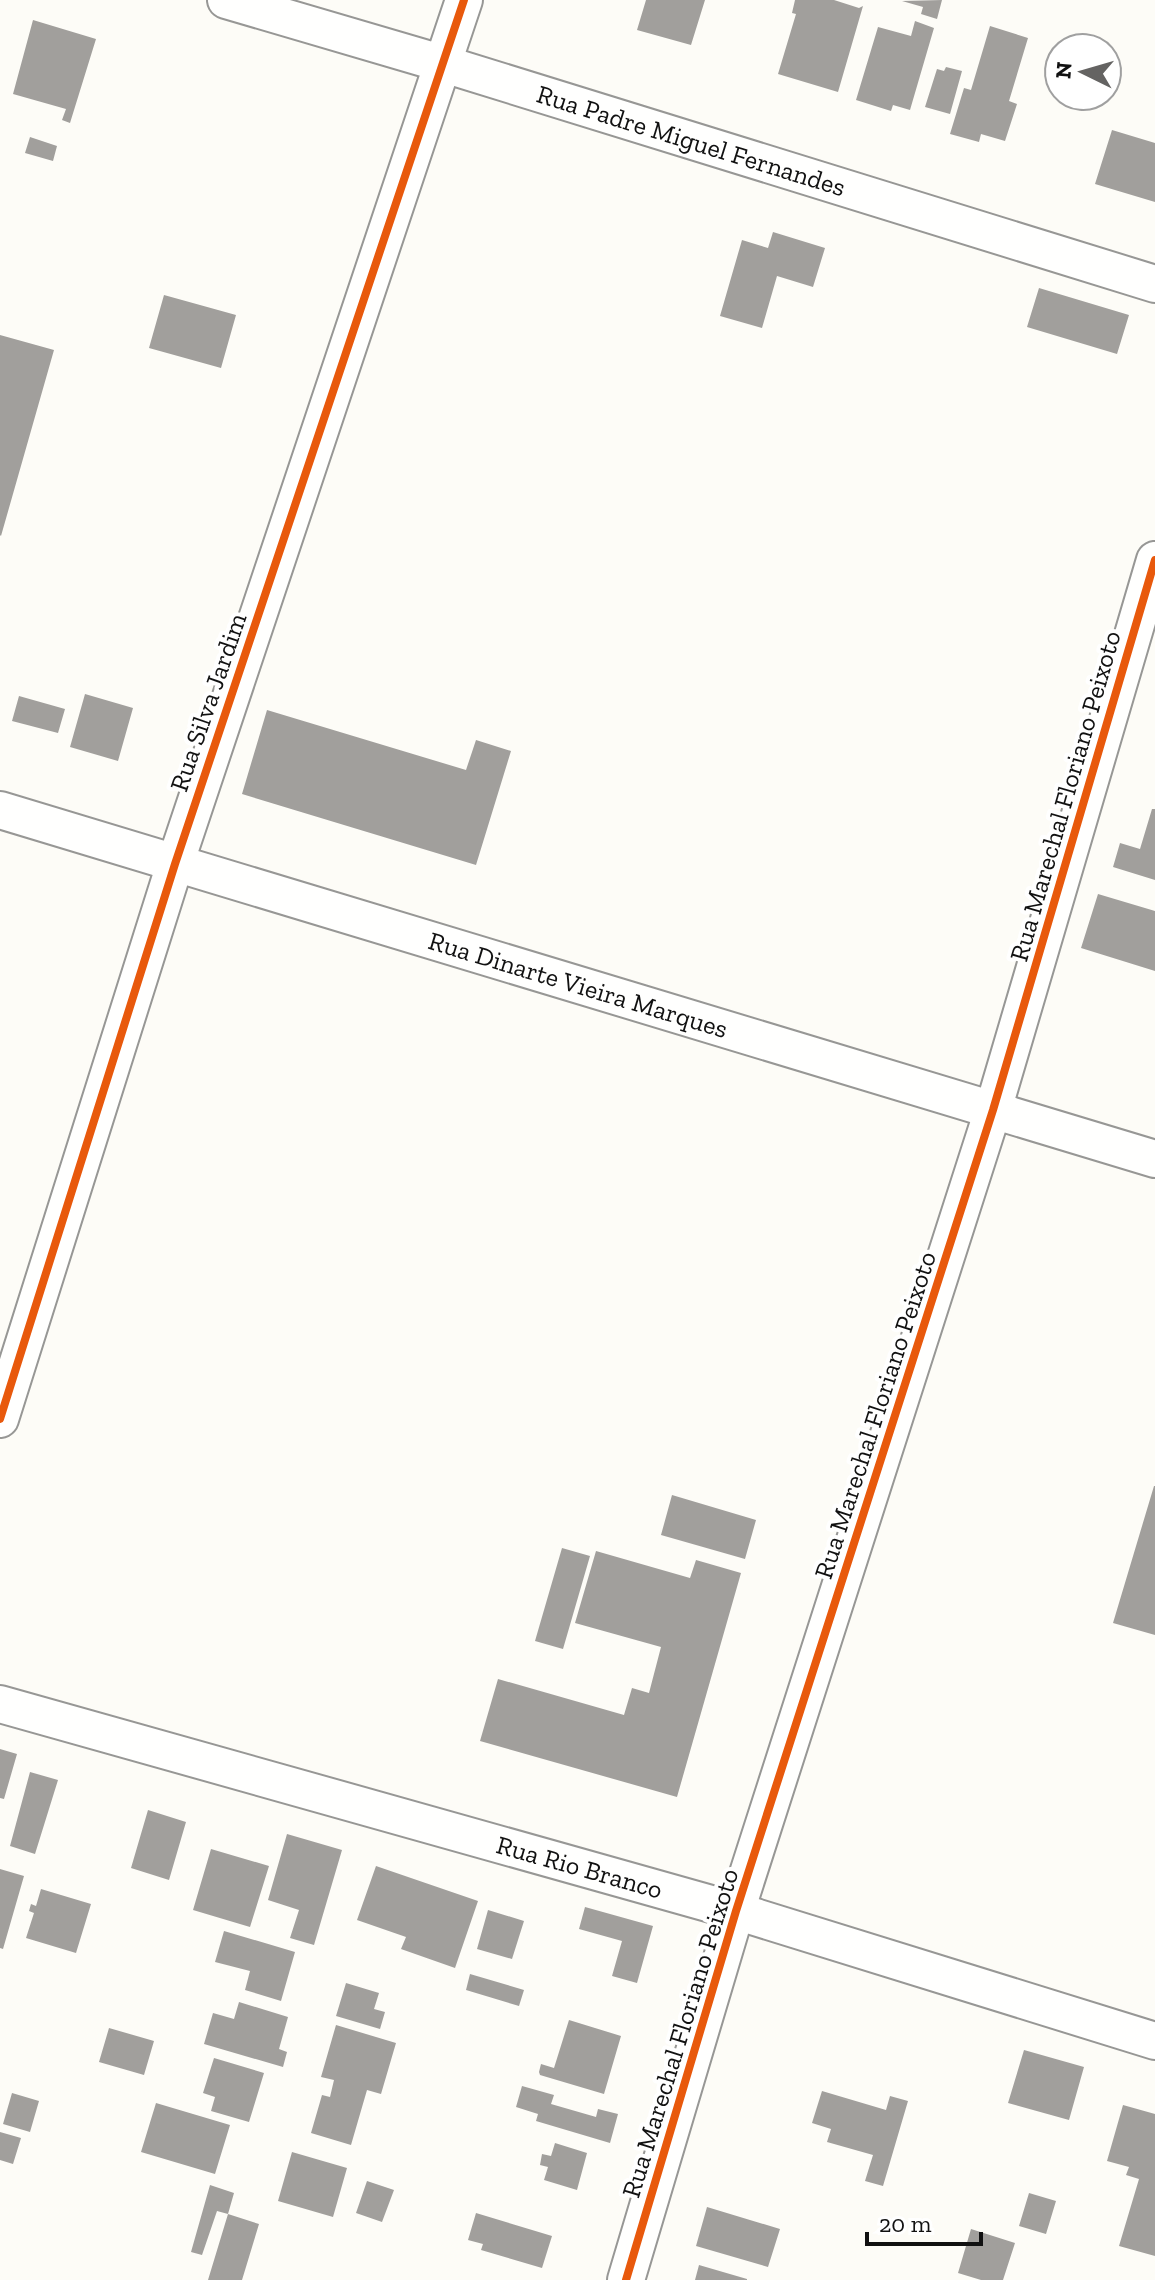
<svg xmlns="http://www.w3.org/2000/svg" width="1155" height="2280" viewBox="0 0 1155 2280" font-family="'Zilla Slab',serif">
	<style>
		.building { fill: #a19f9c }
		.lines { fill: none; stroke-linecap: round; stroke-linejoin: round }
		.street-casing { stroke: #979795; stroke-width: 40 }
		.street { stroke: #fffffe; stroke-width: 36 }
		.cycleway-casing { stroke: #fff; stroke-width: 13 }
		.cycleway { stroke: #e8590c; stroke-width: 8 }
		.labels { text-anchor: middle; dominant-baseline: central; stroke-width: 8; stroke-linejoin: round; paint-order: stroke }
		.street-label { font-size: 26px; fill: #111; stroke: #fff }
	</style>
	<rect width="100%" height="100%" fill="#fdfcf7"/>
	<path class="building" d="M646,0h59l-14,45 -54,-15z
		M795,0h39l25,8 4,-2 -25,86 -60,-18 18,-60 -4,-1z
		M942,0l-5,19 -16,-5 2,-7 -21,-6z
		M33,20l63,19 -26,84 -8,-3 4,-11 -53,-15z
		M915,21l19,7 -24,82 -17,-5 -2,6 -35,-11 22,-73 33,9z
		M990,26l38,12 -19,63 8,3 -12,37 -24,-7 -2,8 -29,-8 14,-46 7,2z
		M946,67l16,4 -12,43 -25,-7 12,-38 7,2z
		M1112,130l43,13v59l-60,-18z
		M30,137l27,9 -4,15 -28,-8z
		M773,232l52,16 -12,39 -36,-11 -15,52 -42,-12 22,-76 26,8z
		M1039,288l90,27 -12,39 -90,-27z
		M164,295l72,20 -15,53 -72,-20z
		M0,335l54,15 -53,186 -1,-1z
		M85,694l48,14 -15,53 -48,-14z
		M19,696l46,13 -7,24 -46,-12z
		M267,710l199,60 10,-30 35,11 -35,114 -234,-71z
		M1152,809h3v71l-42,-13 7,-24 20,6z
		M1098,894l57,17v60l-74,-23z
		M1154,1486h1v149l-42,-12z
		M672,1495l84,25 -11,39 -84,-24z
		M562,1548l28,8 -27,93 -28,-8z
		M596,1551l94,27 6,-18 45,13 -64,224 -197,-56 18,-62 126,36 8,-27 17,5 12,-46 -86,-24z
		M0,1749l17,5 -13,45 -4,-1z
		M30,1772l28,8 -23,74 -25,-8z
		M148,1810l38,12 -17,58 -38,-12z
		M287,1834l55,16 -28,95 -24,-7 9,-28 -31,-10z
		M211,1849l58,17 -19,61 -57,-17z
		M376,1866l102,35 -23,67 -54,-19 5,-12 -49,-17z
		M0,1869l24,7 -21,73 -3,-1z
		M41,1889l50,15 -15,49 -50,-15 8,-25 -5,-2 2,-7 5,2z
		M585,1907l68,19 -16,57 -25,-7 10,-35 -43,-12z
		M488,1910l36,11 -12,38 -35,-10z
		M224,1931l71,21 -14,49 -36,-11 5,-19 -35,-9z
		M470,1974l54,16 -5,16 -53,-16z
		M346,1983l33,10 -5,16 11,3 -5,17 -44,-13z
		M239,2002l49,15 -9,32 8,3 -4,15 -79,-23 9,-31 21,6z
		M569,2020l52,16 -17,58 -64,-19 -1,-3 2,-8 13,4z
		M336,2025l60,18 -15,51 -14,-4 -16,55 -40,-12 11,-38 8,2 4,-17 -13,-3z
		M109,2028l45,13 -10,34 -45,-13z
		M1024,2050l60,17 -15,53 -61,-17z
		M214,2058l50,15 -15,49 -38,-11 4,-14 -12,-4z
		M522,2086l32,9 -3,9 45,13 2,-8 20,5 -8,29 -74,-22 2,-7 -22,-7z
		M822,2091l64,19 4,-14 18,5 -25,85 -18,-5 8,-26 -46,-13 4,-13 -19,-6z
		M12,2093l27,8 -9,31 -27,-8z
		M156,2103l74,22 -15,49 -74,-22z
		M1123,2105l32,9v142l-36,-10 20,-67 -13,-4 3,-8 -22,-6z
		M0,2132l21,6 -8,26 -13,-4z
		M555,2143l32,10 -10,37 -33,-10 4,-13 -8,-2 2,-11 9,2z
		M292,2152l55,16 -14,49 -55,-16z
		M367,2181l27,9 -12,32 -26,-9z
		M210,2185l24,8 -6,21 31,10 -17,56h-34l20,-66 -11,-3 -15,44 -11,-3z
		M1029,2193l27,8 -10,33 -27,-8z
		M707,2207l73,22 -12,38 -72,-21z
		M476,2213l76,23 -10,32 -61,-18 2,-6 -15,-4z
		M971,2229l44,14 -12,37h-22l-23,-7z
		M699,2265l48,14v1h-52z"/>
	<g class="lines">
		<defs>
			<g id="street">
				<path id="s1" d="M226,0l218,64 711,220"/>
				<path id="s2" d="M0,810l1155,349"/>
				<path d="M0,1419l175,-555 289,-864"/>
				<path id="s3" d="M0,1704l736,207 419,130"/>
				<path d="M626,2280l110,-369 257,-801 162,-550"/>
			</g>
		</defs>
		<use href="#street" class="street-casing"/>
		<use href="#street" class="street"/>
		<defs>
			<path id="cycleway" d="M0,1419l175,-555 289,-864
				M626,2280l110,-369 257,-801 162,-550"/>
		</defs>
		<use href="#cycleway" class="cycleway-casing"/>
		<use href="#cycleway" class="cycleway"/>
	</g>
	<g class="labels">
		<g class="street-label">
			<text stroke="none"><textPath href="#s1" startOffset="486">Rua Padre Miguel Fernandes</textPath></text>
			<text transform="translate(208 702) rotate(-71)">Rua Silva Jardim</text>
			<text transform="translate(1065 796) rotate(-74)">Rua Marechal Floriano Peixoto</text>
			<text stroke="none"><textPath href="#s2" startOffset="604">Rua Dinarte Vieira Marques</textPath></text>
			<text transform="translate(875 1415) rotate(-72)">Rua Marechal Floriano Peixoto</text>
			<text stroke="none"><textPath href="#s3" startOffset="602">Rua Rio Branco</textPath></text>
			<text transform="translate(680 2033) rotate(-73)">Rua Marechal Floriano Peixoto</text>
		</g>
	</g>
	<g transform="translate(1083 72) rotate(275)"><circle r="38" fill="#ffffff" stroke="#a0a0a0" stroke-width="2"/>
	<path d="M0-6L14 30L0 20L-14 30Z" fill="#646362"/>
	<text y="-12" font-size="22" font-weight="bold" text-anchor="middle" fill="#111111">N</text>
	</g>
	<path d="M867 2232v12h114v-12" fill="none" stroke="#111111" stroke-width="4"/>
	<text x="879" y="2232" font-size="24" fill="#111111" stroke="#ffffff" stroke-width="6" paint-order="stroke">20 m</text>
</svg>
